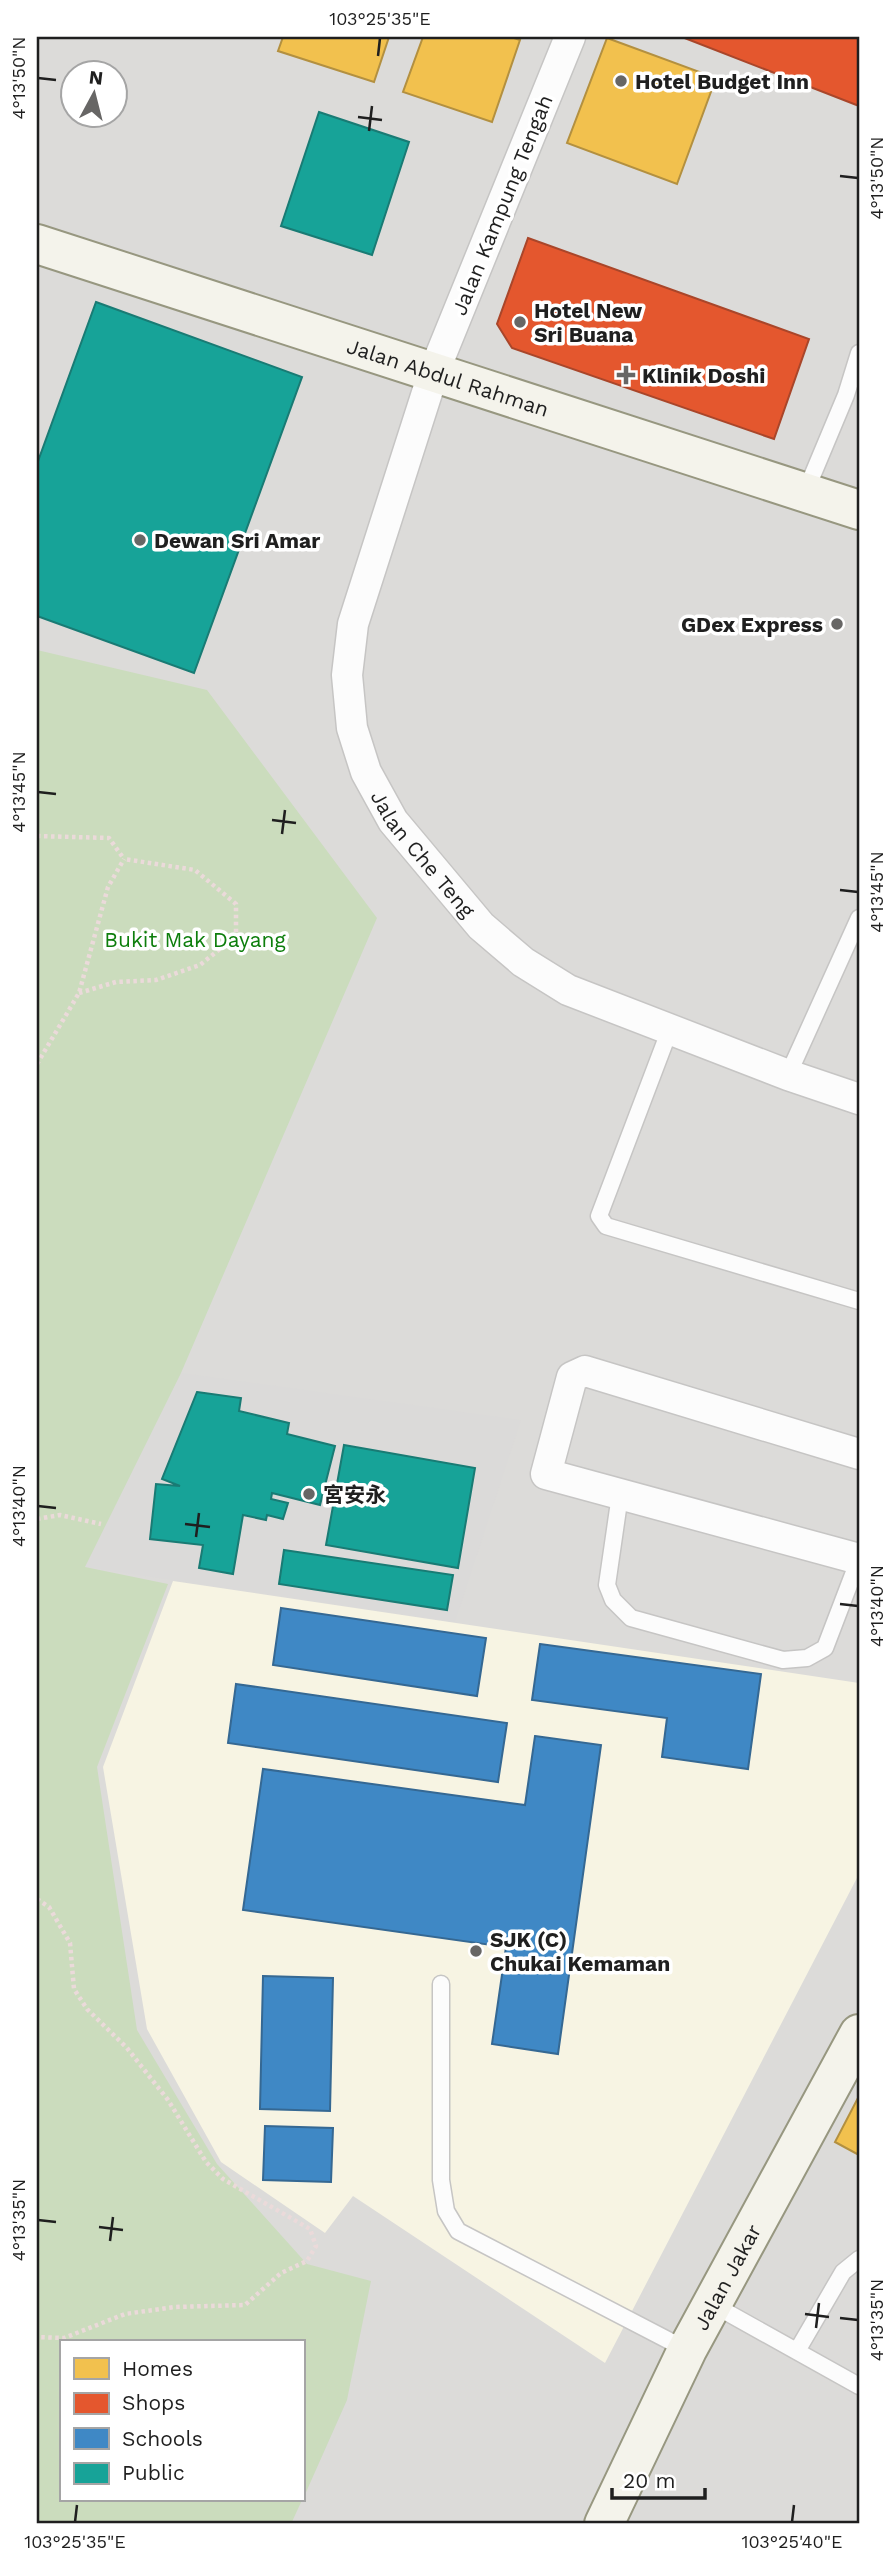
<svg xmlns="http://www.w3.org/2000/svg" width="896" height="2561" viewBox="0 0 896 2561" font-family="'Work Sans','Noto Sans SC',sans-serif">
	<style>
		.residential { fill: #dcdbd9; fill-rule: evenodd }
		.education { fill: #f7f4e3 }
		.religious { fill: #dbdad9 }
		.forest { fill: #cbdcbd }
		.homes { fill: #f2c14e; stroke: #b39040; stroke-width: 2 }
		.shops { fill: #e4572e; stroke: #a9462a; stroke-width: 2 }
		.schools { fill: #3f88c5; stroke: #356893; stroke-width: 2 }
		.public { fill: #17a398; stroke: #197b74; stroke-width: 2 }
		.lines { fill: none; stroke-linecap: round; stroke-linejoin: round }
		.lane-casing { stroke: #c6c5c4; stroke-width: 19 }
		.street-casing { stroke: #c6c5c4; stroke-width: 33 }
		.secondary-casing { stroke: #979780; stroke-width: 42 }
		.path { stroke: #ebdada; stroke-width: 4.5; stroke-dasharray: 3.5 3.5; stroke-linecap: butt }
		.lane { stroke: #fcfcfc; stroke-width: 16 }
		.street { stroke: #fcfcfc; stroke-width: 30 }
		.secondary { stroke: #f4f3eb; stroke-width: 38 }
		.ticks { fill: none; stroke: #1f1f1f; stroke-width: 2.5 }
		.poi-dot { fill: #676665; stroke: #fff; stroke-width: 2.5 }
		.labels { text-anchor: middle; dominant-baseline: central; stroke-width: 7; stroke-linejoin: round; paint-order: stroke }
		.poi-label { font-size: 21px; font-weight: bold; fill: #1f1f1f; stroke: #fff; text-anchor: start }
		.street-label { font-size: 21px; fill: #1f1f1f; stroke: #fff }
		.park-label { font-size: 21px; fill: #0d7e0c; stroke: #fff }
		.neatline { fill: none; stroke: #1f1f1f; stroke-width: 2.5 }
		.ticks-label { font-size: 18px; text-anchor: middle; fill: #1f1f1f }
	</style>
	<rect width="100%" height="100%" fill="#edebe8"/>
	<path class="residential" d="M37,37h822v2487h-822zM74,74h42v42h-42zM61,2342h242v158h-242z"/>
	<path class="education" d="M173,1581l686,102v191l-254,489 -252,-167 -28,37 -104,-71 -74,-133 -44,-262z"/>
	<path class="religious" d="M181,1373l340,47 -66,202 -370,-55z"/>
	<path class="forest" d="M37,650l170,40 170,228 -196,455 -96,194 83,17 -71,183 40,263 80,134 90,100 64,17 -24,119 -44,99v-157h-242v158h241l-11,24h-254z"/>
	<path class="homes" d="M283,37h106l-15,45 -96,-31z
		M423,37h88l9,3 -28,82 -89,-30z
		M607,38l109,40 -39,106 -110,-41z
		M859,2096v59l-24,-13z"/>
	<path class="shops" d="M682,37h177v69z
		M528,238l281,101 -35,100 -262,-91 -15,-24z"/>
	<path class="schools" d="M281,1608l205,30 -9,58 -204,-31z
		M540,1644l221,30 -13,95 -86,-12 5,-39 -135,-18z
		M236,1684l271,39 -9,59 -270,-39z
		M535,1736l66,9 -43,309 -66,-10 14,-97 -263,-37 20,-141 262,36z
		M263,1976l70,2 -3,133 -70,-2z
		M265,2126l68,2 -2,54 -68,-2z"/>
	<path class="public" d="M319,112l90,30 -37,113 -91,-29z
		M96,302l206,75 -108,296 -157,-57v-152z
		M197,1392l44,6 -2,13 50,12 -2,11 48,12 -15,59 -48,-12 -1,6 17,4 -5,16 -16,-4 -1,5 -23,-5 -10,59 -34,-6 4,-23 -53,-6 6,-55 24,2 -18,-7z
		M344,1445l131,23 -17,100 -132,-23z
		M284,1550l169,25 -6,35 -168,-26z"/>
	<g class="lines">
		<defs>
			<path id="lane" d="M805,493l41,-98 13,-42
				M670,1029l-71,187 7,10 253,75
				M788,1075l71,-157
				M620,1495l-13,90 6,15 18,18 152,42 24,-2 18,-10 34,-89
				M441,1984v196l5,31 12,20 229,119
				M712,2304l147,82
				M797,2351l46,-79 16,-13"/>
			<g id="street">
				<path id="s1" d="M570,37l-137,337 -80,250 -6,51 5,53 14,44 27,49 88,105 42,36 45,28 220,85 71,24"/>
				<path d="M859,1454l-274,-83 -13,6 -26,97 313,85"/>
			</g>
			<g id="secondary">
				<path id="s2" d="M37,244l822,266"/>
				<path id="s3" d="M604,2524l83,-174 172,-316"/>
			</g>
		</defs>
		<use href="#lane" class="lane-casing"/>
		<use href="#street" class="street-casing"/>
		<use href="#secondary" class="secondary-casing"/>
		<path class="path" d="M37,836l72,2 15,21
			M79,993l37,-11 40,-2 44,-15 36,-29v-32l-41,-34 -71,-11
			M37,1064l42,-71 29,-106 16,-28
			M37,1519l23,-4 41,9
			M37,1899l12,8 21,36 4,46 13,20 40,39 41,52 38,62 17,17 87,50 6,17 -9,15 -26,12 -36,32 -71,2 -49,7 -61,24 -27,-1"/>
		<use href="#lane" class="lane"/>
		<use href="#street" class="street"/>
		<use href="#secondary" class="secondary"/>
	</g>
	<path class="ticks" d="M378,56l2,-18M38,78l18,2M358,117l24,3M369,131l3,-25M840,176l18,2M38,792l18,2M272,820l24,3M282,834l3,-24M840,890l18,2M38,1506l18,2M185,1524l25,3M196,1537l3,-24M840,1604l18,2M38,2220l18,2M99,2227l24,3M110,2241l3,-24M805,2314l24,3M840,2318l18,2M816,2328l3,-25M75,2522l2,-17M792,2522l2,-17"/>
	<g class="poi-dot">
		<circle cx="621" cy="81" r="7"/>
		<circle cx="520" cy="322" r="7"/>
		<path d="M622.5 364.5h7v7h7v7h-7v7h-7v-7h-7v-7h7z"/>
		<circle cx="140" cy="540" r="7"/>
		<circle cx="837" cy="624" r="7"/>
		<circle cx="309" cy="1494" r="7"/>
		<circle cx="476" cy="1951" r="7"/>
	</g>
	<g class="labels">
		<g class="poi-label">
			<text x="635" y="81">Hotel Budget Inn</text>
			<text x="534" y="310">Hotel New<tspan x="534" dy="24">Sri Buana</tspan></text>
			<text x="642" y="375">Klinik Doshi</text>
			<text x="154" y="540">Dewan Sri Amar</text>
			<text x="823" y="624" text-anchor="end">GDex Express</text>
			<text x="323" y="1494">宮安永</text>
			<text x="490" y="1939">SJK (C)<tspan x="490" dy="24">Chukai Kemaman</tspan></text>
		</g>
		<g class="street-label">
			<text transform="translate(502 205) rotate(-68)">Jalan Kampung Tengah</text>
			<text stroke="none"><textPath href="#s2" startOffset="432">Jalan Abdul Rahman</textPath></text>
			<text stroke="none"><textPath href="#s1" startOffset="877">Jalan Che Teng</textPath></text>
			<text stroke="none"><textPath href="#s3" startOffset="276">Jalan Jakar</textPath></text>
		</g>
		<g class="park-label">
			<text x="195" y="939">Bukit Mak Dayang</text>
		</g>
	</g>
	<rect width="896" height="2561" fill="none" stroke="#ffffff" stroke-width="77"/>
	<rect x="60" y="2340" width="245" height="161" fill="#ffffff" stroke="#a5a5a5" stroke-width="2"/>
	<rect x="74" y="2358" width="35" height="21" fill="#f2c14e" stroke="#a5a5a5" stroke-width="2"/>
	<text x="122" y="2376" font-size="21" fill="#1f1f1f">Homes</text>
	<rect x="74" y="2393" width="35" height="21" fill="#e4572e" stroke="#a5a5a5" stroke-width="2"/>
	<text x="122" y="2410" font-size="21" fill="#1f1f1f">Shops</text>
	<rect x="74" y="2428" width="35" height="21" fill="#3f88c5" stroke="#a5a5a5" stroke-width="2"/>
	<text x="122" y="2446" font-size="21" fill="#1f1f1f">Schools</text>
	<rect x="74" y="2463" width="35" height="21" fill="#17a398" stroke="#a5a5a5" stroke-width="2"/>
	<text x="122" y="2480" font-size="21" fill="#1f1f1f">Public</text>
	<g transform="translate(94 94) rotate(7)"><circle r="33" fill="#ffffff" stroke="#a5a5a5" stroke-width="2"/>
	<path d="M0-5L12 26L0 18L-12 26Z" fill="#676665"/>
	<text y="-10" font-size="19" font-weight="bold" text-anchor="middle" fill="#1f1f1f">N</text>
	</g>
	<path d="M612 2488v10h93v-10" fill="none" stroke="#1f1f1f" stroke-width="3.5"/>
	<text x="623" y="2488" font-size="21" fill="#1f1f1f" stroke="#ffffff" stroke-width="5" paint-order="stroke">20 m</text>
	<rect x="38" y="38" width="820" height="2484" class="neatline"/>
	<g class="ticks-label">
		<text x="380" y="25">103°25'35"E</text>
		<text transform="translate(19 78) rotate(-90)" y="6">4°13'50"N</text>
		<text transform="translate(877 178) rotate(-90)" y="6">4°13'50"N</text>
		<text transform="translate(19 792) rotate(-90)" y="6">4°13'45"N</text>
		<text transform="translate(877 892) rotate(-90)" y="6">4°13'45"N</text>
		<text transform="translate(19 1506) rotate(-90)" y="6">4°13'40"N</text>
		<text transform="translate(877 1606) rotate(-90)" y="6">4°13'40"N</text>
		<text transform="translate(19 2220) rotate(-90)" y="6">4°13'35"N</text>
		<text transform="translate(877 2320) rotate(-90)" y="6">4°13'35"N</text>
		<text x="75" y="2548">103°25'35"E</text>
		<text x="792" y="2548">103°25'40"E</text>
	</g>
</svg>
